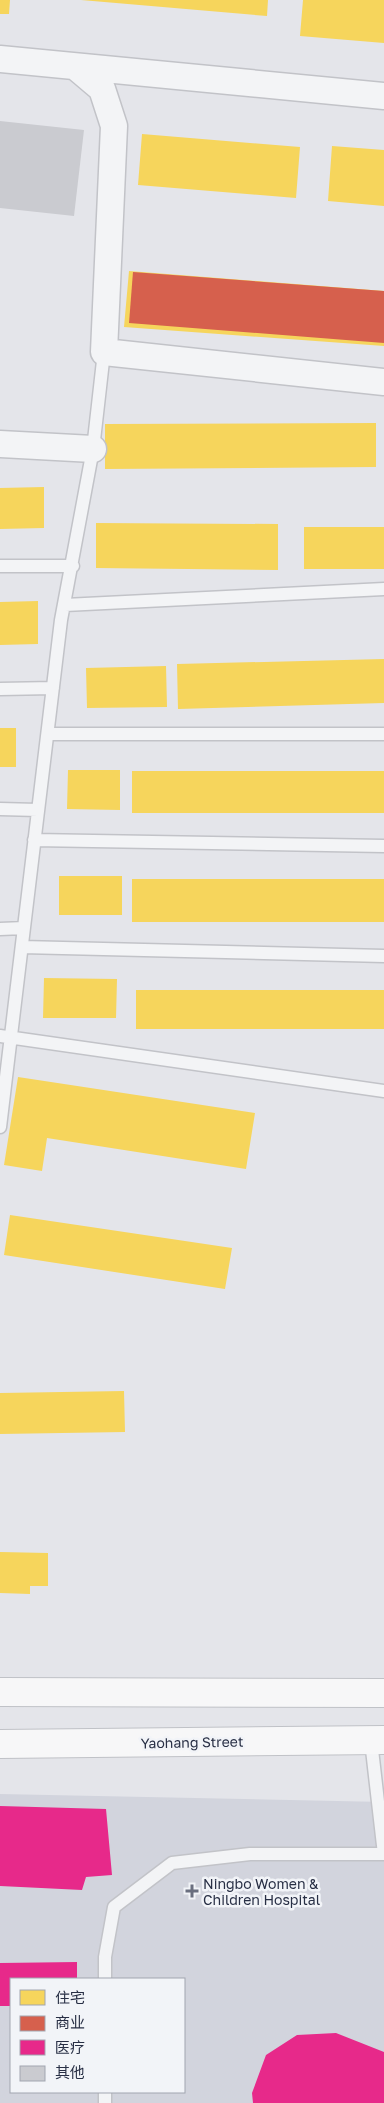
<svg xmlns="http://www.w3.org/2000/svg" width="384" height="2103" viewBox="0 0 384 2103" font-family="'Golos Text','Noto Sans SC',sans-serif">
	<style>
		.built { fill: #d2d4dd; fill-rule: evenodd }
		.homes { fill: #f6d55c }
		.shops { fill: #d6604d }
		.health { fill: #e7298a }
		.building { fill: #cacbd0 }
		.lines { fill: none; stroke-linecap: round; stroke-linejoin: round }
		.service-casing { stroke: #c2c3c8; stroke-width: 15 }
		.minor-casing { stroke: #c2c3c8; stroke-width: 29 }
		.primary-casing { stroke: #c0c2c7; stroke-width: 30 }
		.service { stroke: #f3f4f6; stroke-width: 12 }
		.minor { stroke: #f3f4f6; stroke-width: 26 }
		.primary { stroke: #f7f7f8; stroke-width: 28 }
		.poi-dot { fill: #6a6f7f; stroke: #f2f4f8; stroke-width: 2 }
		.labels { text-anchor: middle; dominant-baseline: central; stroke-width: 5; stroke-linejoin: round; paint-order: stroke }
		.street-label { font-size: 14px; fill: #282f45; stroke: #f2f4f8 }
		.poi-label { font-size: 14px; fill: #282f45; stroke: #f2f4f8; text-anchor: start }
	</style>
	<rect width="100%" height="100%" fill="#e4e5ea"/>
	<path class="built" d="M0,1794l384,8v301h-384zM11,1979h173v113h-173z"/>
	<path class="homes" d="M0,0h10l-1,14h-9z
		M81,0h187l-1,16z
		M303,0h81v43l-84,-7z
		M142,134l158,13 -4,51 -158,-13z
		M332,146l52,4v56l-56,-5z
		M129,271l255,20v55l-260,-19z
		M376,423v44l-271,2v-45z
		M44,487v41l-44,1v-41z
		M96,523l182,1v46l-182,-2z
		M304,527h80v42h-80z
		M38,601v43l-38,1v-43z
		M384,659v44l-206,6 -1,-45z
		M166,666l1,41 -80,1 -1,-40z
		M0,728h16v39h-16z
		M68,770h52v40l-53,-1z
		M132,771h252v42h-252z
		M59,876h63v39h-63z
		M132,879h252v43h-252z
		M44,978l73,1 -1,39h-73z
		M136,990h248v39h-248z
		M18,1077l237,36 -9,56 -199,-31 -5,33 -38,-6z
		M10,1215l222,33 -7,41 -221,-34z
		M124,1391l1,41 -125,2v-41z
		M0,1552l48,1v33h-18v8l-30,-1z"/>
	<path class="shops" d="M133,272l251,19v52l-255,-20z"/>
	<path class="health" d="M0,1806l106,3 6,66 -26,2 -4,13 -82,-4z
		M77,1962v17h-66v27h-11v-43z
		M336,2033l48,19v51h-131l-1,-10 14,-38 31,-20z"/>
	<path class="building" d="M0,121l84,9 -10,86 -74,-8z"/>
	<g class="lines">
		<defs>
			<path id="service" d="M0,566h73
				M65,605l319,-16
				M0,689l53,-1
				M48,734h336
				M0,809l38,1
				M34,840l350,6
				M0,929l24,-1
				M22,947l362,9
				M0,1036l384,55
				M0,1127l61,-507 32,-171 11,-97
				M105,1979v-22l9,-50 58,-44 78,-9h134l-13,-113
				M105,2092v11"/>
			<path id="minor" d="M0,59l384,37
				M76,67l26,22 12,37 -10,226 280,30
				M0,444l93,5"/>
			<path id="primary" d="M0,1692l384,1
				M0,1744l384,-4"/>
		</defs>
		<use href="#service" class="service-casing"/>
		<use href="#minor" class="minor-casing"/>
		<use href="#primary" class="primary-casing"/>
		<use href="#service" class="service"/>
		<use href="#minor" class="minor"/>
		<use href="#primary" class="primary"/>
	</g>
	<path class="poi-dot" d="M189.5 1883.5h5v5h5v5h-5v5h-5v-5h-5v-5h5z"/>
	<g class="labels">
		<g class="street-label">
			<text transform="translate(192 1742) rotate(-1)">Yaohang Street</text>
		</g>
		<g class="poi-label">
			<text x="203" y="1883">Ningbo Women &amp;<tspan x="203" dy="16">Children Hospital</tspan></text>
		</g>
	</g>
	<rect x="10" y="1978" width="175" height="115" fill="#f2f4f8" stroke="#a1a5b0"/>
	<rect x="20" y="1990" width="25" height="15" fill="#f6d55c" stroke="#a1a5b0"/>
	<text x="55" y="2003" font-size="15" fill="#282f45">住宅</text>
	<rect x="20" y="2016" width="25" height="15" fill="#d6604d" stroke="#a1a5b0"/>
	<text x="55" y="2028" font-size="15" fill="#282f45">商业</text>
	<rect x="20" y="2040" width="25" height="15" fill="#e7298a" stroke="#a1a5b0"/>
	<text x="55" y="2053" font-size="15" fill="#282f45">医疗</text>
	<rect x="20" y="2066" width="25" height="15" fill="#cacbd0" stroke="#a1a5b0"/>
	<text x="55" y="2078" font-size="15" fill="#282f45">其他</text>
</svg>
